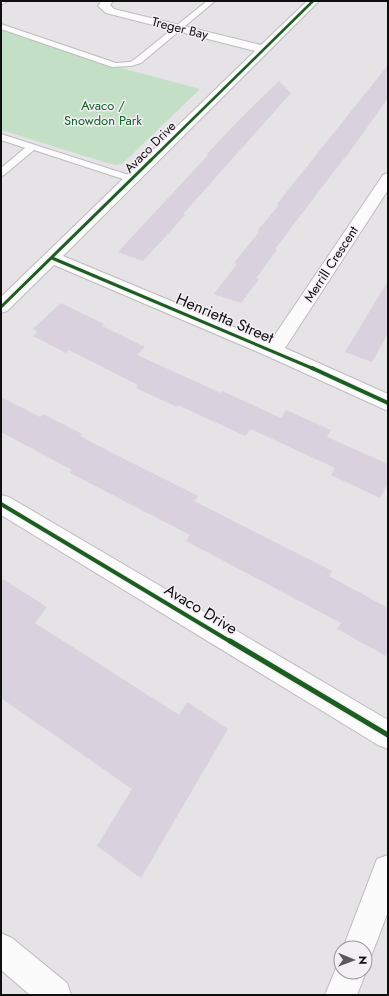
<svg xmlns="http://www.w3.org/2000/svg" width="389" height="996" viewBox="0 0 389 996" font-family="Jost,sans-serif">
	<style>
		.green { fill: #c3e0c6 }
		.building { fill: #d9d1de }
		.lines { fill: none; stroke-linecap: round; stroke-linejoin: round }
		.service-casing { stroke: #bdbcbd; stroke-width: 2 }
		.minor-casing { stroke: #bdbcbd; stroke-width: 2 }
		.tertiary-casing { stroke: #bdbcbd; stroke-width: 2 }
		.service { fill: #fbfbfb; fill-rule: evenodd }
		.minor { fill: #fbfbfb; fill-rule: evenodd }
		.tertiary { fill: #fbfbfb; fill-rule: evenodd }
		.cycleway-far3-casing { stroke: #f4eff4; stroke-width: 4 }
		.cycleway-far2-casing { stroke: #f4eff4; stroke-width: 5 }
		.cycleway-far1-casing { stroke: #f4eff4; stroke-width: 6 }
		.cycleway-casing { stroke: #f4eff4; stroke-width: 8 }
		.cycleway-far3 { stroke: #1b5e20; stroke-width: 2.5 }
		.cycleway-far2 { stroke: #1b5e20; stroke-width: 3 }
		.cycleway-far1 { stroke: #1b5e20; stroke-width: 4 }
		.cycleway { stroke: #1b5e20; stroke-width: 5 }
		.labels { text-anchor: middle; dominant-baseline: central; stroke-width: 3; stroke-linejoin: round; paint-order: stroke }
		.far-street-label { font-size: 13px; fill: #100f10; stroke: #f4eff4 }
		.far-park-label { font-size: 13px; fill: #0b6424; stroke: #f4eff4 }
		.street-label { font-size: 16px; fill: #100f10; stroke: #f4eff4 }
	</style>
	<rect width="100%" height="100%" fill="#e5e3e5"/>
	<path class="green" d="M1,29l109,36 90,24 -78,75 -6,1 -9,-2 -106,-33z"/>
	<path class="building" d="M388,65v33l-42,59h-1l-70,92 2,1 -21,28 3,1 -18,24 -27,-9 23,-30 -3,-1 25,-31 -2,-1 22,-26 -2,-1z
		M279,81l12,12 -108,121 2,1 -18,20 -24,26 -25,-9 90,-97 -1,-1 33,-35z
		M388,281v52l-16,29 -27,-10z
		M61,303l43,21 -2,2 43,21 -8,8 84,38 1,-2 59,27 5,-8 45,20 -4,7 61,27v19l-8,15 -49,-23 4,-7 -84,-39 -6,7 -67,-31 -1,2 -41,-19 2,-3 -69,-35 -3,3 -33,-17 5,-4 -5,-3z
		M1,397l39,20 3,-3 39,20 -2,2 36,19 82,41 -4,5 138,70 -3,5 59,32v49l-51,-28 4,-6 -155,-82 4,-6 -120,-62 2,-3 -71,-38z
		M1,578l46,29 -12,16 144,92 8,-13 41,27 -87,149 -44,-32 35,-57 -131,-91z"/>
	<g class="lines">
		<defs>
			<path id="service" d="M1,1h7l-7,4z
				M207,1h8l-74,62 -10,3 -19,1 -111,-38v-5l115,39 14,-1 5,-3z
				M1,134l134,43 2,2 -2,2h-6l-95,-31 -30,25 -3,1v-8l24,-20 -24,-8z"/>
			<path id="minor" d="M101,1h12l-3,4 4,4 147,36 46,-44h12l-256,255 207,86 113,-167 5,-2v17l-103,158 103,46v17l-121,-55 -213,-91 -47,46 -6,2v-16l254,-246 -149,-38 -8,-7z
				M1,495l8,2 379,223v29l-10,-4 -377,-230z
				M388,855v57l-18,47 -5,2v-13h-22l34,-89z
				M341,960v12h24v-3l1,3 -9,23h-32l14,-34z"/>
			<path id="tertiary" d="M1,933l11,5 55,45 4,12h-41l-29,-25z"/>
		</defs>
		<use href="#service" class="service-casing"/>
		<use href="#minor" class="minor-casing"/>
		<use href="#tertiary" class="tertiary-casing"/>
		<use href="#service" class="service"/>
		<use href="#minor" class="minor"/>
		<use href="#tertiary" class="tertiary"/>
		<defs>
			<path id="cycleway-far3" d="M150,161l163,-160"/>
			<path id="cycleway-far2" d="M52,258l262,111
				M1,307l150,-147"/>
			<path id="cycleway-far1" d="M312,368l76,35
				M1,504l230,138"/>
			<path id="cycleway" d="M230,641l158,94"/>
		</defs>
		<use href="#cycleway-far3" class="cycleway-far3-casing"/>
		<use href="#cycleway-far2" class="cycleway-far2-casing"/>
		<use href="#cycleway-far1" class="cycleway-far1-casing"/>
		<use href="#cycleway" class="cycleway-casing"/>
		<use href="#cycleway-far3" class="cycleway-far3"/>
		<use href="#cycleway-far2" class="cycleway-far2"/>
		<use href="#cycleway-far1" class="cycleway-far1"/>
		<use href="#cycleway" class="cycleway"/>
	</g>
	<g class="labels">
		<g class="far-street-label">
			<text transform="translate(180 28) rotate(14)">Treger Bay</text>
			<text transform="translate(150 147) rotate(-45)">Avaco Drive</text>
			<text transform="translate(331 264) rotate(-57)">Merrill Crescent</text>
		</g>
		<g class="far-park-label">
			<text x="103" y="105">Avaco /<tspan x="103" dy="15">Snowdon Park</tspan></text>
		</g>
		<g class="street-label">
			<text transform="translate(225 318) rotate(23)">Henrietta Street</text>
			<text transform="translate(201 609) rotate(31)">Avaco Drive</text>
		</g>
	</g>
	<rect width="389" height="996" fill="none" stroke="#100f10" stroke-width="4"/>
	<g transform="translate(353 960) rotate(91)"><circle r="19" fill="#f4eff4" stroke="#999599"/>
	<path d="M0-3L7 15L0 10L-7 15Z" fill="#5b595b"/>
	<text y="-6" font-size="11" font-weight="bold" text-anchor="middle" fill="#100f10">N</text>
	</g>
</svg>
